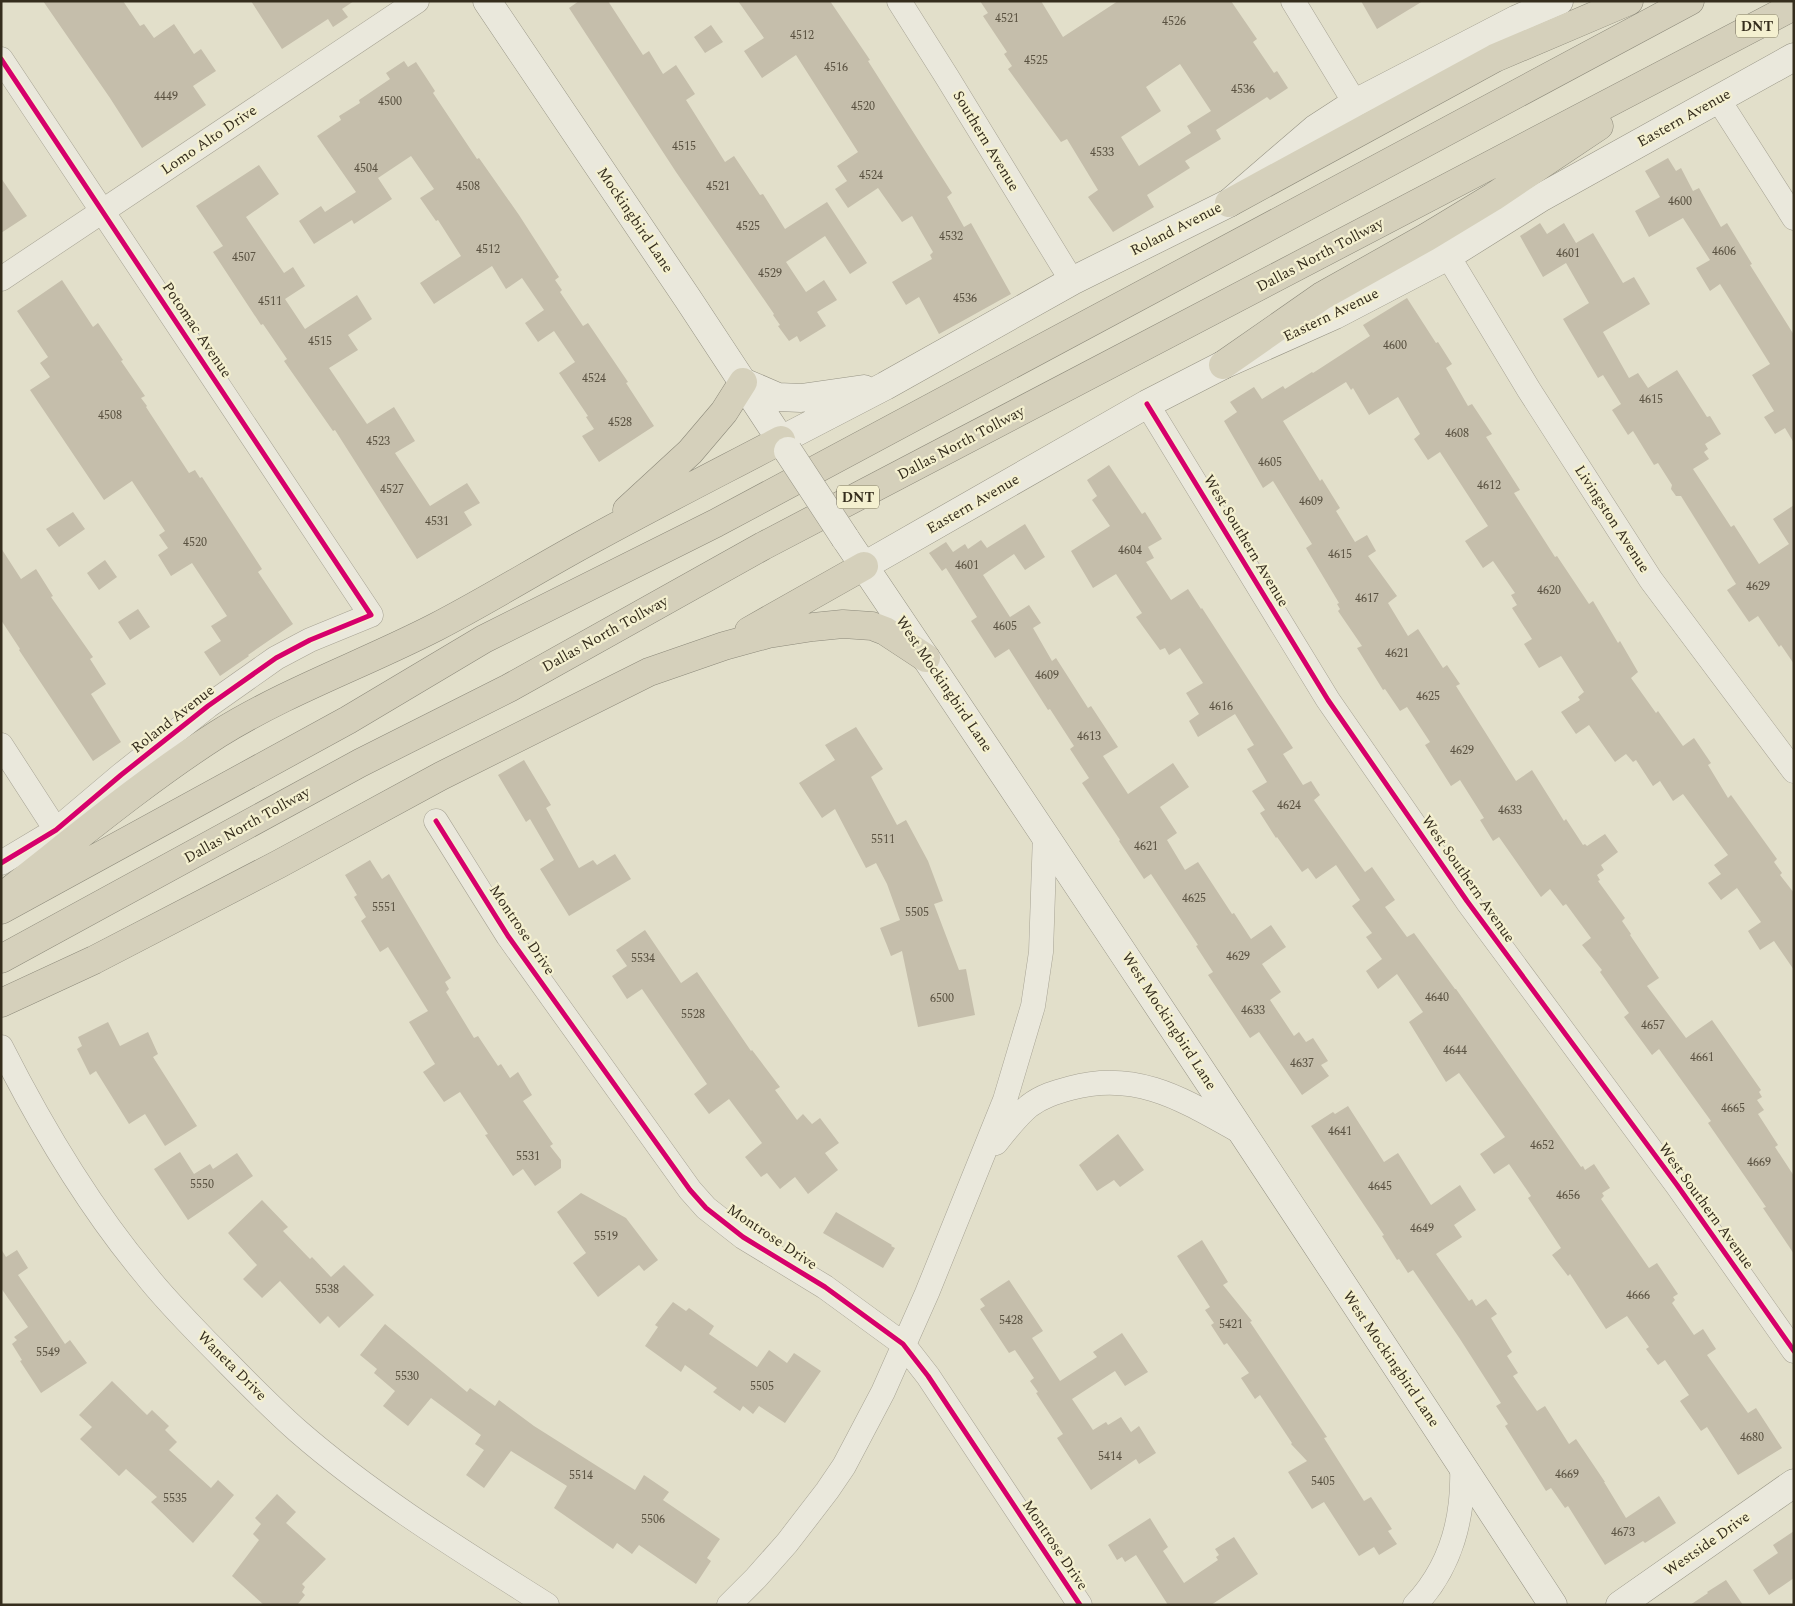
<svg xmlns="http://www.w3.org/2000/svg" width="1795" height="1606" viewBox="0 0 1795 1606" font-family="Spectral,serif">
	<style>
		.building { fill: #c5beab; fill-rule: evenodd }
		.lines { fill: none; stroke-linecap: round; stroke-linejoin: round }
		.street-casing { stroke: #a7a394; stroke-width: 25 }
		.secondary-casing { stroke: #969384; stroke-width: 29 }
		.highway-casing { stroke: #8c897a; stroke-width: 29 }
		.street { stroke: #eae8dc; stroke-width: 24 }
		.secondary { stroke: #eae8dc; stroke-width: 28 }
		.highway { stroke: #d5d0bb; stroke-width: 28 }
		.secondary-bridge-casing { stroke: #969384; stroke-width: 29; stroke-linecap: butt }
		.secondary-bridge { stroke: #eae8dc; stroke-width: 28 }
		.cycleway-casing { stroke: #f4f0d0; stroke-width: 8 }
		.cycleway { stroke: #d6006c; stroke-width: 5 }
		.labels { text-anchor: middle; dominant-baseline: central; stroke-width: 4.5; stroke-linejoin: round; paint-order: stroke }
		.number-label { font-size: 12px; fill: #595140 }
		.shield { fill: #f4f0d0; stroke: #6e6853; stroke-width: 1 }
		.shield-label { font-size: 14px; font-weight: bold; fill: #352d1d }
		.street-label { font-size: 15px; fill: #352d1d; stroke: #f4f0d0 }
	</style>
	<rect width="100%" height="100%" fill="#e2dfca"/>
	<path class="building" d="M43,1h80l17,25 4,-2 10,14 20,-14 20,30 7,-5 15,22 -23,15 13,19 -64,43 -32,-50z
		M251,1h103l-12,8 6,8 -15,10 -5,-8 -46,30z
		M579,1h29l35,54 6,-4 14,23 13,-9 19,29 -9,6 39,62 9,-6 26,39 3,-1 22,35 42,-27 40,61 -17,11 -25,-38 -39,26 20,30 18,-12 13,20 -20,12 9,14 -26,16 -3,-6 -8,5 -11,-15 2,-1 -7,-10 1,-1 -98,-142 -107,-164z
		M738,1h92l40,59 -2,1 84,132 -5,4 17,30 7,-4 40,71 -72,40 -20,-37 -13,8 -14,-23 40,-23 -2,-4 3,-3 -21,-36 -10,6 -24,-34 -30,20 -13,-19 12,-8 -10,-15 21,-14 -62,-97 -34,23 -18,-27 20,-13z
		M980,1h61l22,36 55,-36h113l26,38 -4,3 21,31 3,-2 11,17 -18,12 -3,-3 -51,33 5,9 -36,22 5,7 -43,27 7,12 -41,25 -25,-35 10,-7 -31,-51 -6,3 -53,-73 4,-3 -8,-12 3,-2 -24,-36 5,-3zM1180,64l31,47 -24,15 4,7 -52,33 -18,-29 40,-26 -15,-24z
		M1361,1h62l-46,28z
		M711,25l12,17 -18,11 -11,-16z
		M404,61l4,6 8,-5 19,29 -2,2 44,66 2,-1 40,57 40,62 -4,3 7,10 -2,2 23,34 5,-3 40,59 -2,1 28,43 -55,36 -17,-26 12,-7 -8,-12 2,-1 -29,-43 16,-11 -21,-31 -16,11 -13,-19 19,-13 -22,-32 -16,11 -14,-23 -58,38 -14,-21 41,-27 -23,-36 -2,1 -16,-23 14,-9 -23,-33 -33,22 14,21 -38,25 -2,-4 -38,24 -15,-23 22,-15 4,6 31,-20 -39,-56 24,-16 -2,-4 21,-13 -1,-3 31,-21 -4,-6z
		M1668,158l8,13 5,-3 12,23 6,-3 22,39 6,-4 25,41 -2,1 44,70v108l-9,-15 -10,6 -11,-17 10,-6 -22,-36 18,-11 -50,-80 -10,7 -14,-23 14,-8 -27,-42 -34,19 -14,-26 25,-14 -15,-26z
		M259,165l20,29 -33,23 38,56 9,-6 12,19 -20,13 20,30 52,-34 15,24 -24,16 10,15 -29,18 38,56 27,-17 21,34 -20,12 35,53 37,-23 13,20 -16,9 8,13 -55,34 -82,-129 -2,1 -49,-70 3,-2 -24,-35 -2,1 -48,-73 10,-6 -27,-40z
		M1,178l26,38 -26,17z
		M1540,223l7,11 17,-11 12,20 17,-10 30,50 11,-6 16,27 -47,28 26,46 9,-5 10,15 29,-18 30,47 3,-1 11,18 -16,10 3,5 -4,3 5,7 -16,10 38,58 3,-2 25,39 30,-20 -16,-25 21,-14v159l-13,-19 -2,2 -21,-31 -9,6 -22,-32 9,-6 -55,-88h-5l-5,-7 1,-4 -14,-22 -4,2 -21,-34 -5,4 -16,-25 9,-6 -18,-29 -5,3 -35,-59 26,-16 -23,-40 -23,14 -23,-41z
		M62,280l31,47 5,-4 25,37 -2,1 24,35 -4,2 6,8 -1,1 43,66 6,-3 5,8 2,-1 60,92 -4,3 35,52 -45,31 1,1 -29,20 -16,-24 17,-11 -10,-15 16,-10 -35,-53 -21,13 -13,-21 10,-7 -9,-13 6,-4 -33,-50 -28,19 -74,-110 20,-13 -10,-14 8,-6 -31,-46z
		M1407,298l29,45 2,-1 14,22 -6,4 22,38 4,-2 20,30 -6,3 34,53 -6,3 41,64 2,-1 32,48 4,-3 25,42 2,-2 18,31 -7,6 25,35 2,-2 25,35 11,-8 17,25 -3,2 20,33 3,-3 46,64 -3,3 8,11 -2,2 14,18v77l-20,-29 -14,9 -12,-19 13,-9 -24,-34 -16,12 -13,-17 13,-9 -7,-9 14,-10 -45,-61 -10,7 -13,-20 -7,5 -17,-26 -3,2 -7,-8 -11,8 -26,-37 -13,9 -15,-22 19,-12 -2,-3 6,-5 -23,-36 -22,12 -15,-24 8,-5 -20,-31 5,-3 -6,-10 4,-2 -22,-32 -10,7 -18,-27 23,-15 -48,-74 -12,8 -14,-21 6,-5 -22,-37 -29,18 -16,-27 -2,2 -5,-8 -63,39 37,60 2,-2 18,29 -4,3 19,31 12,-7 9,16 -8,5 29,40 -9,7 20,33 10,-7 25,39 4,-3 13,19 -4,2 60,95 16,-11 32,51 2,-2 17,26 2,-1 2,2 18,-12 13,18 -17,13 3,5 -7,5 3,5 -2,1 27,37 -3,3 9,13 -1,1 29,43 -12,8 39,52 26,-18 49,70 -2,2 3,5 -5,3 7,10 -6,4 20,31 -3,2 19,29v78l-31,-46 3,-1 -58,-84 3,-2 -52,-72 -7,6 -28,-38 5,-4 -29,-41 2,-2 -20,-25 9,-7 -25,-34 -3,2 -13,-17 -9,8 -42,-60 -6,4 -13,-21 4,-2 -24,-38 -9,6 -26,-41 5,-3 -23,-35 -7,4 -15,-22 -2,1 -26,-42 5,-2 -24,-35 2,-2 -3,-5 2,-1 -33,-55 6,-4 -39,-63 -10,7 -39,-67 13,-9 -7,-10 24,-15 8,12 21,-13 2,3 27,-17 1,1 57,-37 -7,-11z
		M1109,465l33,49 3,-2 17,27 -14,8 6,11 -8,4 25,38 17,-11 13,20 1,-1 91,140 -10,6 20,31 8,-4 9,14 -6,5 51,72 7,-5 23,33 -10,7 22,30 7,-4 41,56h1l125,178 2,-1 2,4 9,-6 16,24 -8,5 2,3 -3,3 48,69 8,-5 21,31 -5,3 2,3 -3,3 22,32 9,-6 13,20 -9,6 41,58 8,-5 26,40 -44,27 -31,-48 -6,4 -21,-30 9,-6 -24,-35 -7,5 -12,-16 3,-2 -22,-31 -21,13 -36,-55 -2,2 -16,-21 9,-7 -33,-50 3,-2 -22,-32 -15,10 -14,-20 25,-17 -46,-64 -13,9 -37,-60 14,-10 -26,-38 -19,15 -12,-18 16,-12 -16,-22 6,-4 -20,-27 8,-6 -24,-35 -20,14 -8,-11 -6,4 -25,-35 -1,1 -16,-25 5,-3 -13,-19 15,-9 -20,-33 7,-4 -19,-31 -37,23 -9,-16 10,-7 -13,-21 17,-10 -23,-35 -11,7 -4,-7 -5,2 -24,-33 6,-4 -26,-39 -23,14 -22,-37 39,-25 -18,-26 5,-4 -10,-16z
		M73,512l12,17 -26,18 -13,-18z
		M1025,524l20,33 -20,13 -11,-16 -31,21 27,42 19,-12 12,18 -8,5 19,33 4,-3 32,50 3,-2 27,41 -15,9 25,38 45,-31 16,24 -29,20 17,26 -10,7 18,30 13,-8 34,52 2,-1 17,26 20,-14 15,22 -24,17 19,28 -11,8 24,36 5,-4 7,10 7,-4 15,23 -7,4 8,11 -27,19 -43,-63 -9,6 -42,-63 5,-3 -17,-26 2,-1 -47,-71 -7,5 -25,-38 1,-1 -38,-57 7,-5 -19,-29 4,-3 -24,-37 -2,1 -39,-61 -14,9 -24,-37 6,-4 -31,-49 -4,3 -13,-18 17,-11 7,10 12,-8 3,5 13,-9 6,8z
		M1,548l20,31 15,-10 17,27 -2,1 42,60 -3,2 16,25 -15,10 30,48 -28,19 -74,-111 1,-1 -19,-29z
		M105,560l12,17 -18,13 -12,-17z
		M138,609l12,18 -20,13 -12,-18z
		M856,727l27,42 -12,8 26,48 9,-5 22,41 15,40 -9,3 25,66 7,-1 9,46 -57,12 -16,-76 -11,5 -11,-28 20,-8 -13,-36 -11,-21 -10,5 -31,-59 -13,9 -23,-35 36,-23 -10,-15z
		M524,760l27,45 -5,3 33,60 14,-8 4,5 18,-11 16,25 -62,37 -29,-47 14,-9 -24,-41 -4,3 -28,-47z
		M370,860l12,19 7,-5 62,104 -6,4 4,7 -3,3 28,46 4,-2 20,30 3,-2 9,14 8,-6 14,23 -9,6 30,43 -3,2 11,14v8l-26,18 -12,-17 -10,7 -28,-41 3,-1 -28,-42 -16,10 -21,-30 12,-8 -26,-42 19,-11 -40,-64 -8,5 -19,-31 5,-4 -12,-20 3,-2 -12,-20z
		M645,930l36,53 16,-11 54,79 1,-1 28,37 -5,3 22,30 6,-6 9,10 8,-6 19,25 -14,10 13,17 -30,24 -13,-17 -15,12 -13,-16 -6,4 -16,-20 17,-14 -33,-44 -20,15 -15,-20 13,-10 -65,-95 -15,10 -15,-23 15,-10 -11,-16z
		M108,1022l12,24 28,-14 10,22 -5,3 44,69 -32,20 -20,-32 -16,10 -33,-53 -6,4 -13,-26 5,-3 -4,-9z
		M1348,1106l36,56 14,-9 33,52 29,-20 16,25 -22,15 8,12 -26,17 33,47 3,-2 4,7 10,-7 11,15 -6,4 21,34 -5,4 11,17 -5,3 24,35 8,-5 24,38 7,-5 29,43h-1l22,36 33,-22 17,27 -31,20 -2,-2 -38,24 -37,-59 -3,2 -14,-20 -5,3 -41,-65 3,-2 -12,-18 5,-3 -41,-64 -47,-69 -5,3 -9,-14 -2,1 -15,-24 2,-1 -73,-109 22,-14 2,2z
		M1118,1134l26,36 -24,17 -6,-7 -17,11 -18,-26z
		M180,1152l14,22 16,-10 3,5 24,-16 16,23 -65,44 -34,-51z
		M581,1193l45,25 32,42 -14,11 -5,-6 -41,32 -25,-34 13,-10 -29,-41z
		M262,1200l26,27 -5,4 27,28 2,-2 19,20 13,-12 30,30 -35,33 -11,-12 -8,8 -40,-43 -18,17 -19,-19 14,-14 -29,-32z
		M836,1212l56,33 -1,1 4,2 -12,20 -60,-35z
		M1202,1240l26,42 -5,3 29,36 -2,1 77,115 -3,1 40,63 7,-4 21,32 -4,2 9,13 -18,11 -5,-8 -15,9 -35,-54 -12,7 -24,-37 19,-11 -16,-17 1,-1 -32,-48 -5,4 -14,-21 8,-5 -22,-30 -3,2 -13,-20 3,-2 -9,-13 5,-3 -33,-51z
		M1,1249l5,8 11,-7 11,18 -10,7 47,69 5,-4 17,23 -46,30 -21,-32 2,-1 -10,-16 5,-4 -3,-3 14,-10 -27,-39z
		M1009,1280l34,51 -11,7 28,43 37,-24 -4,-5 29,-19 26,39 -23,14 -10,-15 -43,28 21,31 13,-8 2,3 13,-8 10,15 8,-6 17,27 -17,11 -3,-5 -45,31 -34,-52 6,-4 -27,-41 2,-1 -8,-11 4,-3 -19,-28 -6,3 -29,-44 5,-3 -5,-7z
		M673,1302l13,9 3,-3 25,18 -5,8 48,33 12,-17 18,13 7,-10 27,18 -36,52 -26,-17 -6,8 -10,-8 -3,5 -27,-19 4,-4 -32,-23 -4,7 -36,-26 13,-19 -3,-2z
		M385,1324l82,68 3,-4 25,18 4,-6 35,26 101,64 9,-15 25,17 -6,8 57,39 -13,19 4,3 -15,23 -57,-39 -7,9 -15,-11 -4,6 -59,-41 13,-22 -56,-35 -27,37 -18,-13 18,-25 -9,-6 6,-9 -50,-37 -23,28 -25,-20 12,-15 -21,-18 3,-4 -17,-14z
		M112,1381l35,34 5,-5 17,16 -4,4 12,12 -8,8 42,38 7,-8 16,15 -41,48 -42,-41 6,-5 -31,-28 -7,7 -39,-37 12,-12 -13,-12z
		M277,1494l19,18 -10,11 40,36 -24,25 3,3 -3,5 3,3 -8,10h-33l-32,-29 27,-36 -6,-6 8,-10 -6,-6z
		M1150,1518l18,29 -5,4 21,32 34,-23 -2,-3 3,-2 -4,-6 19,-12 24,37 -47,31h-43l-32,-50 -11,7 -3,-5 -5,3 -9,-15z
		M1794,1531v47l-25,17 -16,-25 25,-17 -5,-8z
		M1726,1580l17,25h-53l18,-12 -1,-1z"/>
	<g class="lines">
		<defs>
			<path id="street" d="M899,1l48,76 125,204
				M1293,1l62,102
				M1,59l370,556 -61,25 -34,18 -68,48 -87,69 -65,55 -55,33
				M1718,99l76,119
				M1448,256l81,134 122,190 143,191
				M1,279l416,-278
				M1147,404l181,296 139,201 210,284 117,166
				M1,745l55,85
				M436,821l72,115 182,254 16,18 37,29 82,50 78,57 25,32 152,229
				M1,1047c40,79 88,160 145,228 18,23 39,44 59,65 31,31 61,63 94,92 76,66 163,119 248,173
				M996,1143c10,-13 20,-26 33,-37 13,-10 27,-14 42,-18 67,-18 114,13 170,44
				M729,1605l27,-27 31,-35 40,-52 17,-25 39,-74 44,-99 78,-193 28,-94 8,-54 4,-118
				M1415,1605c36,-38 49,-88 47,-139"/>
			<path id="secondary" d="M487,1l201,298 100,152
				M743,382l35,15 23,1 63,-9
				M781,440l104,-54 187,-105 157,-78 86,-74 40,-26 162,-84 42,-18
				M845,538c239,354 474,709 708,1067
				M864,566l283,-162 76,-39 112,-50 113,-59 94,-59 252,-140
				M1620,1605l174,-122"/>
			<path id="highway" d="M1229,203l266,-145 134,-57
				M1223,365l99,-69 105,-59 66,-40 106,-71
				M627,510l63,-58 34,-40 19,-30
				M749,631l115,-65
				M9,891c69,-54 136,-110 209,-157 69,-43 146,-70 218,-107 54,-28 105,-60 157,-88 62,-34 125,-66 188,-99
				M1,910l347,-190 136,-81 232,-116 974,-522
				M1,959l359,-196 149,-75 254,-142 1031,-540
				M1,1003l93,-43 185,-96 162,-88 208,-104 75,-26 44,-12 45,-7 30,-3 29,2 13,5 41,27"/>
		</defs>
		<use href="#street" class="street-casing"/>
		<use href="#secondary" class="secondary-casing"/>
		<use href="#highway" class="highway-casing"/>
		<use href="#street" class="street"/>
		<use href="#secondary" class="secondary"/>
		<use href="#highway" class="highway"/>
		<defs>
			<path id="secondary-bridge" d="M788,451l57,87"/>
		</defs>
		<use href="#secondary-bridge" class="secondary-bridge-casing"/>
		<use href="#secondary-bridge" class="secondary-bridge"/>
		<defs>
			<path id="cycleway" d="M1,59l370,556 -61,25 -34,18 -68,48 -87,69 -65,55 -55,33
				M1147,404l181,296 139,201 210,284 117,166
				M436,821l72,115 182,254 16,18 37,29 82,50 78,57 25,32 152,229"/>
		</defs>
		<use href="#cycleway" class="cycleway-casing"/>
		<use href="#cycleway" class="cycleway"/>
	</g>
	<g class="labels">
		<g class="number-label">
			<text x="1007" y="18">4521</text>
			<text x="1174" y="21">4526</text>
			<text x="802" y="35">4512</text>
			<text x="1036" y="60">4525</text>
			<text x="836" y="67">4516</text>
			<text x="1243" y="89">4536</text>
			<text x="166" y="96">4449</text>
			<text x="390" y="101">4500</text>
			<text x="863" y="106">4520</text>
			<text x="684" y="146">4515</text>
			<text x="1102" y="152">4533</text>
			<text x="366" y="168">4504</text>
			<text x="871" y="175">4524</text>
			<text x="468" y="186">4508</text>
			<text x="718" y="186">4521</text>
			<text x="1680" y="201">4600</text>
			<text x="748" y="226">4525</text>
			<text x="951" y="236">4532</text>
			<text x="488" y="249">4512</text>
			<text x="1724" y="251">4606</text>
			<text x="1568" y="253">4601</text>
			<text x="244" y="257">4507</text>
			<text x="770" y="273">4529</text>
			<text x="965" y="298">4536</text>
			<text x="270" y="301">4511</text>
			<text x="320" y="341">4515</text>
			<text x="1395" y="345">4600</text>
			<text x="594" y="378">4524</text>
			<text x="1651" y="399">4615</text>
			<text x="110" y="415">4508</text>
			<text x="620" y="422">4528</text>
			<text x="1457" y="433">4608</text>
			<text x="378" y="441">4523</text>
			<text x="1270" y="462">4605</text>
			<text x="1489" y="485">4612</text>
			<text x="392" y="489">4527</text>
			<text x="1311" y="501">4609</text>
			<text x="437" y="521">4531</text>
			<text x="195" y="542">4520</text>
			<text x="1130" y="550">4604</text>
			<text x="1340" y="554">4615</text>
			<text x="967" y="565">4601</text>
			<text x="1758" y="586">4629</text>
			<text x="1549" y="590">4620</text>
			<text x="1367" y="598">4617</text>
			<text x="1005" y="626">4605</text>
			<text x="1397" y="653">4621</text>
			<text x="1047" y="675">4609</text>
			<text x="1428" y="696">4625</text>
			<text x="1221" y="706">4616</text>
			<text x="1089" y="736">4613</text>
			<text x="1462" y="750">4629</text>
			<text x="1289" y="805">4624</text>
			<text x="1510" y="810">4633</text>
			<text x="883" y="839">5511</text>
			<text x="1146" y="846">4621</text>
			<text x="1194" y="898">4625</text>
			<text x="384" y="907">5551</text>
			<text x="917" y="912">5505</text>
			<text x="1238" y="956">4629</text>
			<text x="643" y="958">5534</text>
			<text x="1437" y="997">4640</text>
			<text x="942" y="998">6500</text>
			<text x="1253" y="1010">4633</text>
			<text x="693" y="1014">5528</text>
			<text x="1653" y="1025">4657</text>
			<text x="1455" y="1050">4644</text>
			<text x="1702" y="1057">4661</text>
			<text x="1302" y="1063">4637</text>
			<text x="1733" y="1108">4665</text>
			<text x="1340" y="1131">4641</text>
			<text x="1542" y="1145">4652</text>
			<text x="528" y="1156">5531</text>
			<text x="1759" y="1162">4669</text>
			<text x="202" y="1184">5550</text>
			<text x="1380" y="1186">4645</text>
			<text x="1568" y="1195">4656</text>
			<text x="1422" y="1228">4649</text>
			<text x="606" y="1236">5519</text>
			<text x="327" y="1289">5538</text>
			<text x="1638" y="1295">4666</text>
			<text x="1011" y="1320">5428</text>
			<text x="1231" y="1324">5421</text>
			<text x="48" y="1352">5549</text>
			<text x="407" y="1376">5530</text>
			<text x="762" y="1386">5505</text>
			<text x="1752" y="1437">4680</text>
			<text x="1110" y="1456">5414</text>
			<text x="1567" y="1474">4669</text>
			<text x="581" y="1475">5514</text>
			<text x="1323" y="1481">5405</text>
			<text x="175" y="1498">5535</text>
			<text x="653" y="1519">5506</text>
			<text x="1623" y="1532">4673</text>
		</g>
		<g class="shield">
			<rect x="1736" y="14.5" width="42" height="23" rx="4"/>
			<rect x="837" y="485.5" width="42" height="23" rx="4"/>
		</g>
		<g class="shield-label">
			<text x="1757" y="26">DNT</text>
			<text x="858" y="497">DNT</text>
		</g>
		<g class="street-label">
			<text transform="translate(1684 118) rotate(-29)">Eastern Avenue</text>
			<text transform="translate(209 140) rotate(-34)">Lomo Alto Drive</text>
			<text transform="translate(986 141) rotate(59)">Southern Avenue</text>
			<text transform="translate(635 220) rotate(56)">Mockingbird Lane</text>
			<text transform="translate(1176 229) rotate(-27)">Roland Avenue</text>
			<text transform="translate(1320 255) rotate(-28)">Dallas North Tollway</text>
			<text transform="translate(1331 315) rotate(-26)">Eastern Avenue</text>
			<text transform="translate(197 330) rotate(56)">Potomac Avenue</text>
			<text transform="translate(961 443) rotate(-28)">Dallas North Tollway</text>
			<text transform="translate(973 504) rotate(-30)">Eastern Avenue</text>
			<text transform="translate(1612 519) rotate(57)">Livingston Avenue</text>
			<text transform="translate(1246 541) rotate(59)">West Southern Avenue</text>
			<text transform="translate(605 634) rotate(-29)">Dallas North Tollway</text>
			<text transform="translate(944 684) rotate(56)">West Mockingbird Lane</text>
			<text transform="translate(173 719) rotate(-38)">Roland Avenue</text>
			<text transform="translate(247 825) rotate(-29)">Dallas North Tollway</text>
			<text transform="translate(1468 879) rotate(55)">West Southern Avenue</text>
			<text transform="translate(522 930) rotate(56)">Montrose Drive</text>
			<text transform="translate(1169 1021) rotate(57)">West Mockingbird Lane</text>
			<text transform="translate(1706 1206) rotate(54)">West Southern Avenue</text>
			<text transform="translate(772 1237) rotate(34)">Montrose Drive</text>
			<text transform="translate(1391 1359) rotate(56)">West Mockingbird Lane</text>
			<text transform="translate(232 1366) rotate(45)">Waneta Drive</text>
			<text transform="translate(1707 1544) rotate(-35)">Westside Drive</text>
			<text transform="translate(1055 1545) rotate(56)">Montrose Drive</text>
		</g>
	</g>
	<rect width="1795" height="1606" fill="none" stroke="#352d1d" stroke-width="5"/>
</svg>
